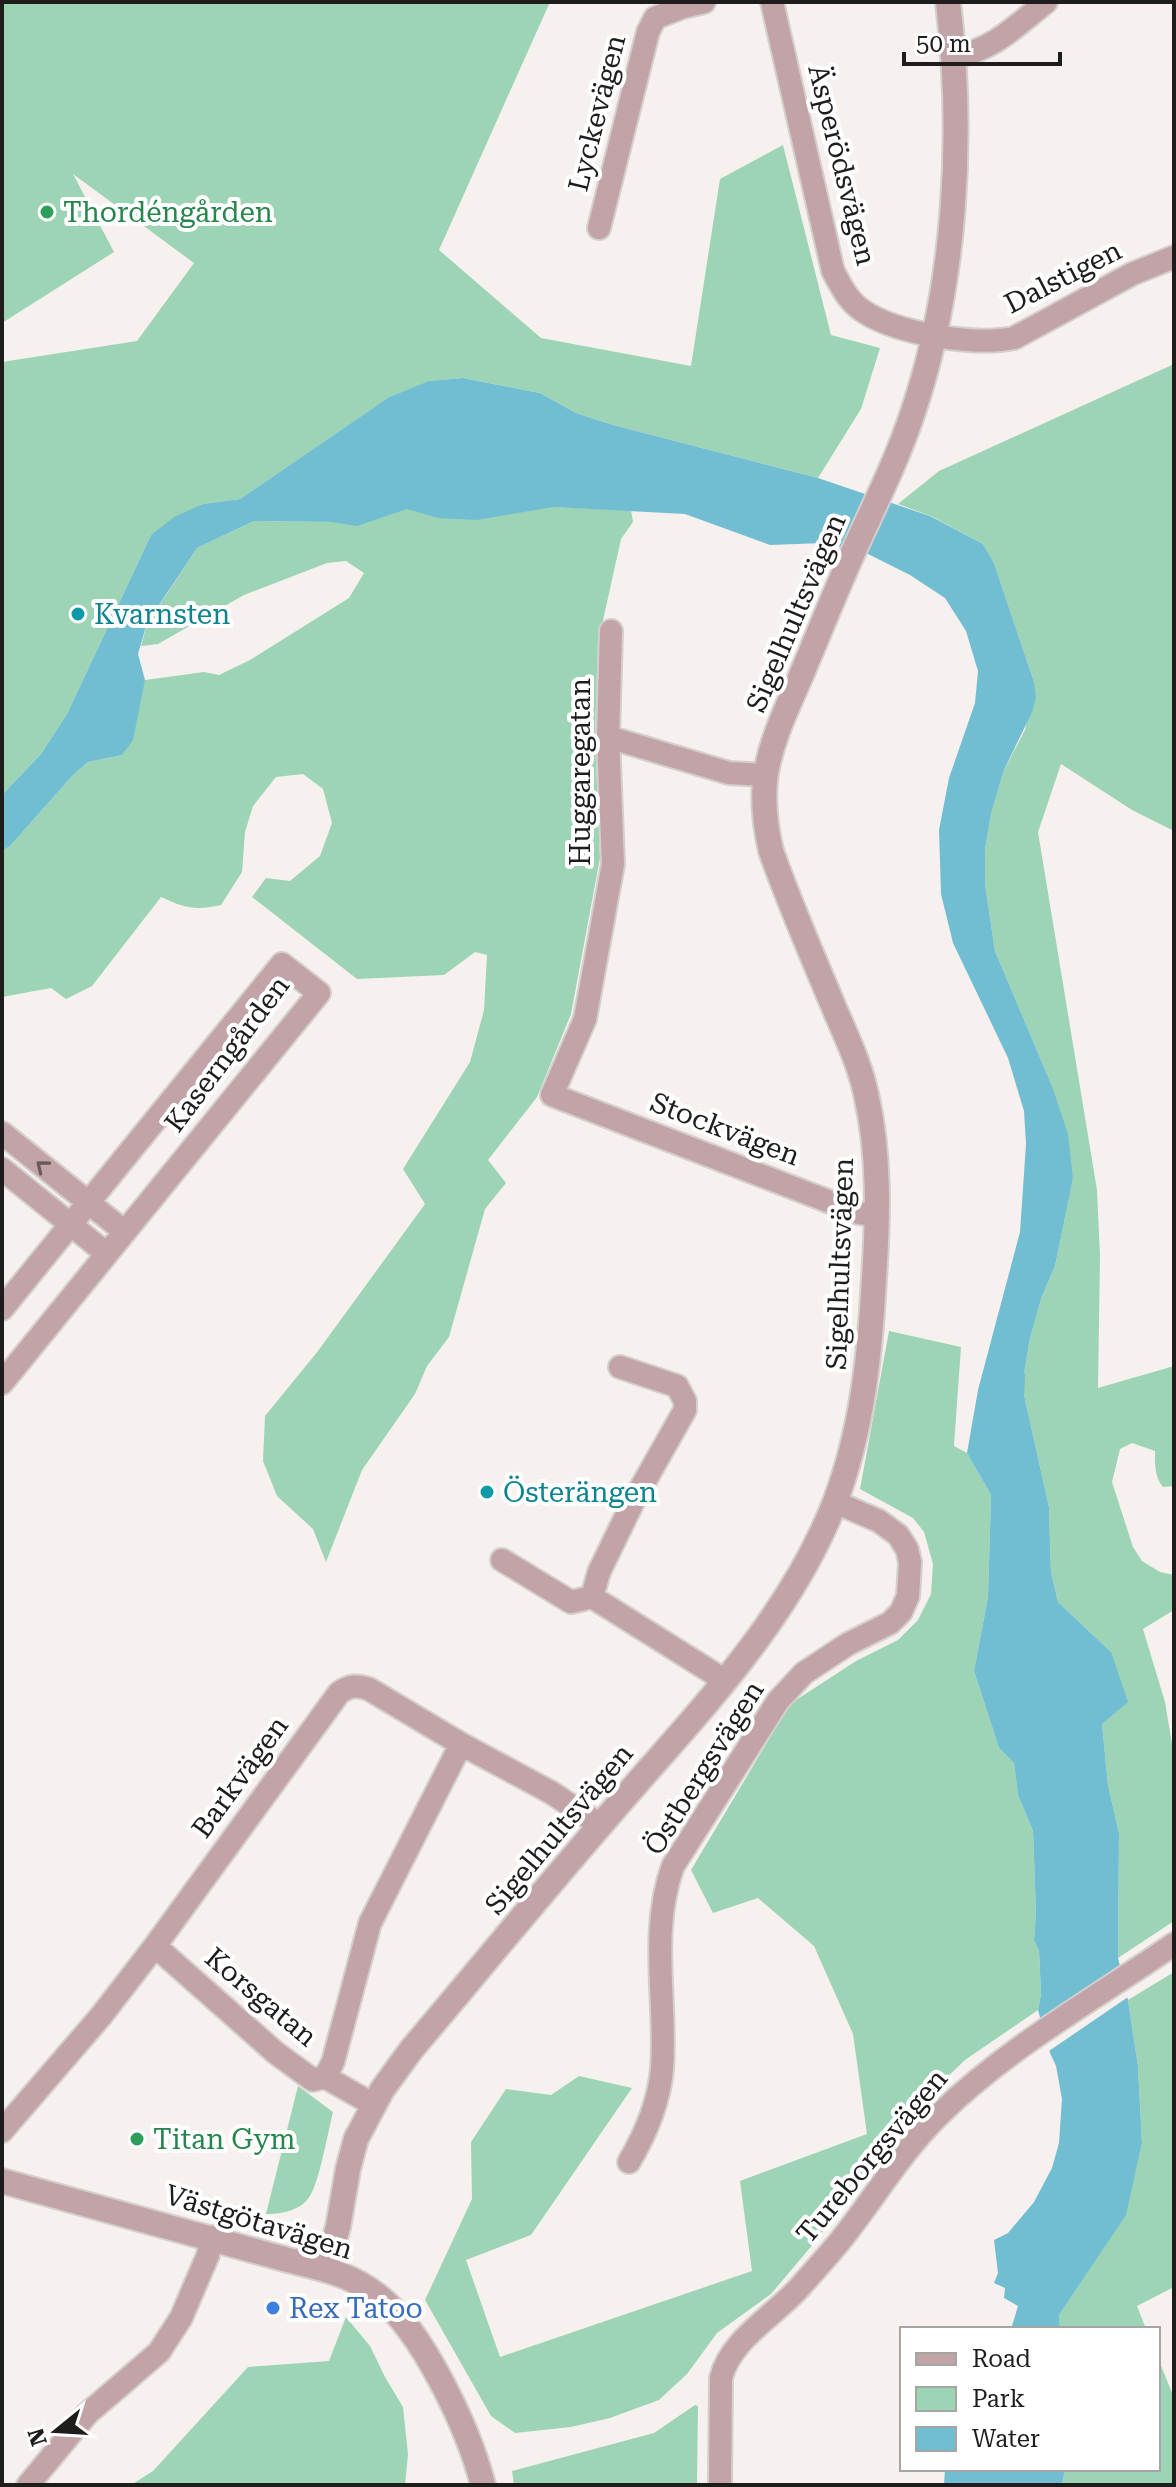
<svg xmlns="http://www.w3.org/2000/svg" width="1176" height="2487" viewBox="0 0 1176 2487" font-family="'Roboto Serif',serif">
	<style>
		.green { fill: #9dd4b5 }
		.water { fill: #71bed3; fill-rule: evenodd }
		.pier { fill: #f6f1ef }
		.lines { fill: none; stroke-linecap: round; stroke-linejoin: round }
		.river { stroke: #71bed3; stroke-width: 38 }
		.minor-casing { stroke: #d4cfcd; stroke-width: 26 }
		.tertiary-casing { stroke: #d4cfcd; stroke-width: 28 }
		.minor { stroke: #c1a3a8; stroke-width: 22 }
		.tertiary { stroke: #c1a3a8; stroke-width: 24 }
		.oneway { stroke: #68595b }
		.leisure-dot { fill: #2e9e5b; stroke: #fff; stroke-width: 3 }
		.culture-dot { fill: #0f9aa8; stroke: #fff; stroke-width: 3 }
		.shop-dot { fill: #3f7fe0; stroke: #fff; stroke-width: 3 }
		.labels { text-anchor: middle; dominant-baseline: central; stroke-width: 8; stroke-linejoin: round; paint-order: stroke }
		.street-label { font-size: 28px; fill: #1f1d1c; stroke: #fff }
		.leisure-label { font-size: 28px; fill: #27864d; stroke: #fff; text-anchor: start }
		.culture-label { font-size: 28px; fill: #0d838f; stroke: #fff; text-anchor: start }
		.shop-label { font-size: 28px; fill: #366cbe; stroke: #fff; text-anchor: start }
	</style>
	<rect width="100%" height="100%" fill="#f6f1ef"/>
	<path class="green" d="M2,2h548l-111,248 102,88 150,28 29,-187 63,-34 48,190 49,13 -19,61 -43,69 -205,-53 -37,-12 -36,-20 -77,-15 -33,3 -41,16 -149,102 -37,5 -52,31 -84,179 -26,40 -39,41v-433l135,-21 57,-78 -121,-89 41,78 -112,71z
		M1174,364v467l-42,-21 -71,-46 -23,68 59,358 3,66 -2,132 76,-22v120l-11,1c-9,-10 -8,-26 -8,-36l-23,-8 -12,6 -8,33 21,65 9,14 18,11 14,3v35l-31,19 22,73 9,54v165l-56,37 1,-125 -11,-48 -6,-61 9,-72 -53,-50 -7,-30 -2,-65 -27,-121 8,-48 12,-42 13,-30 18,-87 -21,-93 -57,-135 -10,-67v-34l6,-36 13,-44 21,-40 9,-48 -40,-119 -11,-19 -52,-28 -33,-12 41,-33z
		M553,507l78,3 2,12 -12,17 -23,104 -3,95 5,120 -29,156 -34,83 -49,63 18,23 -21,26 -36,128 -22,29 -12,28 -53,76 -36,92 -13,-33 -36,-33 -14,-35 2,-45 53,-65 107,-147 -22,-35 67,-107 14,-52 3,-55 -12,-3 -31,23 -87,4 -105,-82 14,-19 24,3 30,-25 12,-33 -9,-34 -20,-15 -27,3 -23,29 -8,26 -3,40 -21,33c-26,6 -36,3 -60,-8l-69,89 -26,13 -15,-11 -49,9v-146l8,-5 63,-71 15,-13 34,-7 23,-75 59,-8 15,3 31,-15 99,-62 15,-25 -18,-12 -19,2 -83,32 -86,49 -17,2 6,-22 50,-76 57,-27 78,1 75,-13z
		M889,1331l72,16 -7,99 13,7 24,42 -3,102 -14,74 25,77 15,15 4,32 15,36 3,82 -2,27 5,11 2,43 -3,16 -73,50 -47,45 -104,138 -43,51 -54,39 -30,41 -28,26 -49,18 -39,9 -56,6 -24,-17 -66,-116 47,-101 -1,-57 35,-53 45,6 28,-19 53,12 -101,147 -65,25 34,97 252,-86 -12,-90 127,-47 -14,-100 -39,-88 -56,-48 -45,15 -22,-43 99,-166 66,-43 42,-21 20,-20 13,-26 2,-30 -9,-32 -11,-14 -53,-29z
		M1174,1972v315l-37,19 9,23h-86l-1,-14 66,-100 17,-72 -4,-77 -10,-66z
		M298,2086l35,26c-5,20 -13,66 -22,82 -8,16 -28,20 -45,20z
		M346,2317l24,29 15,31 18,30 5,47 -3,31h-274l22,-14 95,-104 81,-6z
		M1158,2358l16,40v87h-112l3,-16h93z
		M695,2405l3,1 -1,79h-183l-2,-14 142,-38z"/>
	<path class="water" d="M463,378l77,15 36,20 37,12 205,53 112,38 53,28 11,19 40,119 2,16 -4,14 -28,58 -13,44 -6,36v34l10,67 57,135 16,48 5,45 -18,87 -13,30 -12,42 -8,48 27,121 2,65 7,30 53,50 17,50 -26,22 6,61 11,48 -1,125 10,42 10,66 4,77 -16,72 -67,100 1,14h-49l7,-23 -14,-8 1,-10 -11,-5 4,-10 -4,-33 14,-7 26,-31 18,-34 7,-25 3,-44 -6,-33 -6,-13 -12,-43 3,-16 -2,-43 -5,-11 2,-27 -3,-82 -15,-36 -4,-32 -15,-15 -25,-77 14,-74 3,-102 -24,-42 11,-63 42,-158 6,-88 -2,-33 -16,-53 -55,-115 -12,-49 -2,-64 10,-52 26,-75 3,-32 -12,-40 -21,-33 -35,-23 -44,-22 -42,-10 -54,2 -85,-31 -132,-7 -76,13 -39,-2 -31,-9 -50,17 -25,-4 -78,-1 -57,27 -50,75 -9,31 7,26 -12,60 -11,15 -34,7 -15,13 -63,71 -8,5v-56l39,-41 26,-40 84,-179 23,-18 29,-13 37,-5 149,-102 40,-16zM999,1426l8,2 5,7 1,22 -7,5c-15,-8 -15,-23 -7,-36z
		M945,2469h120l-3,16h-118z"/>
	<path class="pier" d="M1124,1963l7,32 -85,58 -9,-32z"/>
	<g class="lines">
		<path class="river" d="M1006,1377c-4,50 3,85 14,133"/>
		<defs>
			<path id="minor" d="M772,2l61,269c8,15 15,30 30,40 34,23 112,35 151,27l118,-64 42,-17
				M954,56c36,-3 64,-32 92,-54
				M599,228l49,-196 7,-14 28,-11 21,-5
				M611,631l-3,106 5,127 -28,155 -33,76 307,118 18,3
				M608,737l121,36 37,2
				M2,1133l123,99
				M2,1169l105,85
				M2,1309l280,-345 37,29 -317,390
				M620,1367l57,19 8,15v9l-52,92 -34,70 -7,25 121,76 10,10
				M502,1560l69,42 21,-5
				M155,1946l121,107 37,27 12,-3 49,28
				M325,2077l8,-15 37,-139 91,-179
				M2,2131l99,-115 54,-70 184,-253c11,-8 18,-8 30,-4l92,55 91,49 48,32
				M629,2162c16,-27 30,-61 33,-93 5,-67 -13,-137 11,-203l105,-165 26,-28 44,-29 42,-21 11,-11 7,-16 2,-34 -3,-13 -9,-14 -19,-14 -44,-19
				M28,2485l59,-71 72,-62 22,-34 27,-63 4,-18
				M720,2485l1,-107c9,-38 53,-62 79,-91 13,-15 27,-30 40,-46 34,-42 62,-91 102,-129 68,-66 154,-114 232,-168"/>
			<path id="tertiary" d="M2,2181c92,25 184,50 275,76 38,11 68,13 101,39 45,35 91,134 105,189
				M326,2268l12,-41 10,-58 8,-30 26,-49 29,-40c67,-79 132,-159 200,-237 83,-97 177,-190 224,-311 27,-71 35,-147 39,-223 4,-62 6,-124 -8,-185 -6,-29 -19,-56 -31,-84 -22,-53 -45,-105 -64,-159 -6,-26 -9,-52 -5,-78 6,-36 23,-69 37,-102 17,-41 34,-83 52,-123 20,-44 42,-88 57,-133 44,-129 52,-279 36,-413"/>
		</defs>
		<use href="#minor" class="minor-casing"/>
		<use href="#tertiary" class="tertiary-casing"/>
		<use href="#minor" class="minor"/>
		<use href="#tertiary" class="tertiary"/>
	</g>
	<defs><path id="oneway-chevron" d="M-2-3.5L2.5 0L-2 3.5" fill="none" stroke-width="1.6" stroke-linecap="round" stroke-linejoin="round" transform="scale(2)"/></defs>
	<use class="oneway" href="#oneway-chevron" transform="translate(42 1166) rotate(-141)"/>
	<g class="leisure-dot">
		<circle cx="47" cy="212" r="8"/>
		<circle cx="137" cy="2139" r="8"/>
	</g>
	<g class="culture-dot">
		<circle cx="78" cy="614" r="8"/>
		<circle cx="487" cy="1492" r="8"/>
	</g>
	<circle class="shop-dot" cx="273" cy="2308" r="8"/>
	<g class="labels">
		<g class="street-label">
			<text transform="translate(597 113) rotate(-76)">Lyckevägen</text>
			<text transform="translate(842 165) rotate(76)">Äsperödsvägen</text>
			<text transform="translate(1063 277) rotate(-27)">Dalstigen</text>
			<text transform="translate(796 613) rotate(-67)">Sigelhultsvägen</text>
			<text transform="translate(580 772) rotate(-90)">Huggaregatan</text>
			<text transform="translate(227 1054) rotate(-53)">Kaserngården</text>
			<text transform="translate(725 1129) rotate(21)">Stockvägen</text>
			<text transform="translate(840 1264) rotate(-88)">Sigelhultsvägen</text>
			<text transform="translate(704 1768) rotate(-58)">Östbergsvägen</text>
			<text transform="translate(240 1777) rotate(-54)">Barkvägen</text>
			<text transform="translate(559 1829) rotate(-50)">Sigelhultsvägen</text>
			<text transform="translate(261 1997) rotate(40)">Korsgatan</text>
			<text transform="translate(872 2156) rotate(-50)">Tureborgsvägen</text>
			<text transform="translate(259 2222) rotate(17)">Västgötavägen</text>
		</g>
		<g class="leisure-label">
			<text x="63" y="212">Thordéngården</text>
			<text x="153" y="2139">Titan Gym</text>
		</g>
		<g class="culture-label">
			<text x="94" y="614">Kvarnsten</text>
			<text x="503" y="1492">Österängen</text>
		</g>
		<g class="shop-label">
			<text x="289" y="2308">Rex Tatoo</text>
		</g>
	</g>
	<rect width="1176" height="2487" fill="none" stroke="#1f1d1c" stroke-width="8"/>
	<rect x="900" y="2327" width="260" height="144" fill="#ffffff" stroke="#a5a5a4" stroke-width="2"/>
	<rect x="916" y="2353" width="40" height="12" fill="#c1a3a8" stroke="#a5a5a4" stroke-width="2"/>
	<text x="972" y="2367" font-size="24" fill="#1f1d1c">Road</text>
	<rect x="916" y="2387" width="40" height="24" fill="#9dd4b5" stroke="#a5a5a4" stroke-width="2"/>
	<text x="972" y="2407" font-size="24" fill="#1f1d1c">Park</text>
	<rect x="916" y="2427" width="40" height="24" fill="#71bed3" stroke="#a5a5a4" stroke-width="2"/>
	<text x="972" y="2447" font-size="24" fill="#1f1d1c">Water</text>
	<g transform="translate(56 2431) rotate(252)" stroke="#ffffff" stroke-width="6" paint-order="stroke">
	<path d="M0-6L14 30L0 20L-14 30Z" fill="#1f1d1c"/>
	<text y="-12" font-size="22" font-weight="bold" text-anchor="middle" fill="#1f1d1c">N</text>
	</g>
	<path d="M904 52v12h156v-12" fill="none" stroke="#1f1d1c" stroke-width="4"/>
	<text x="916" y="52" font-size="24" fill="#1f1d1c" stroke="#ffffff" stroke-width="6" paint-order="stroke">50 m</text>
</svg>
